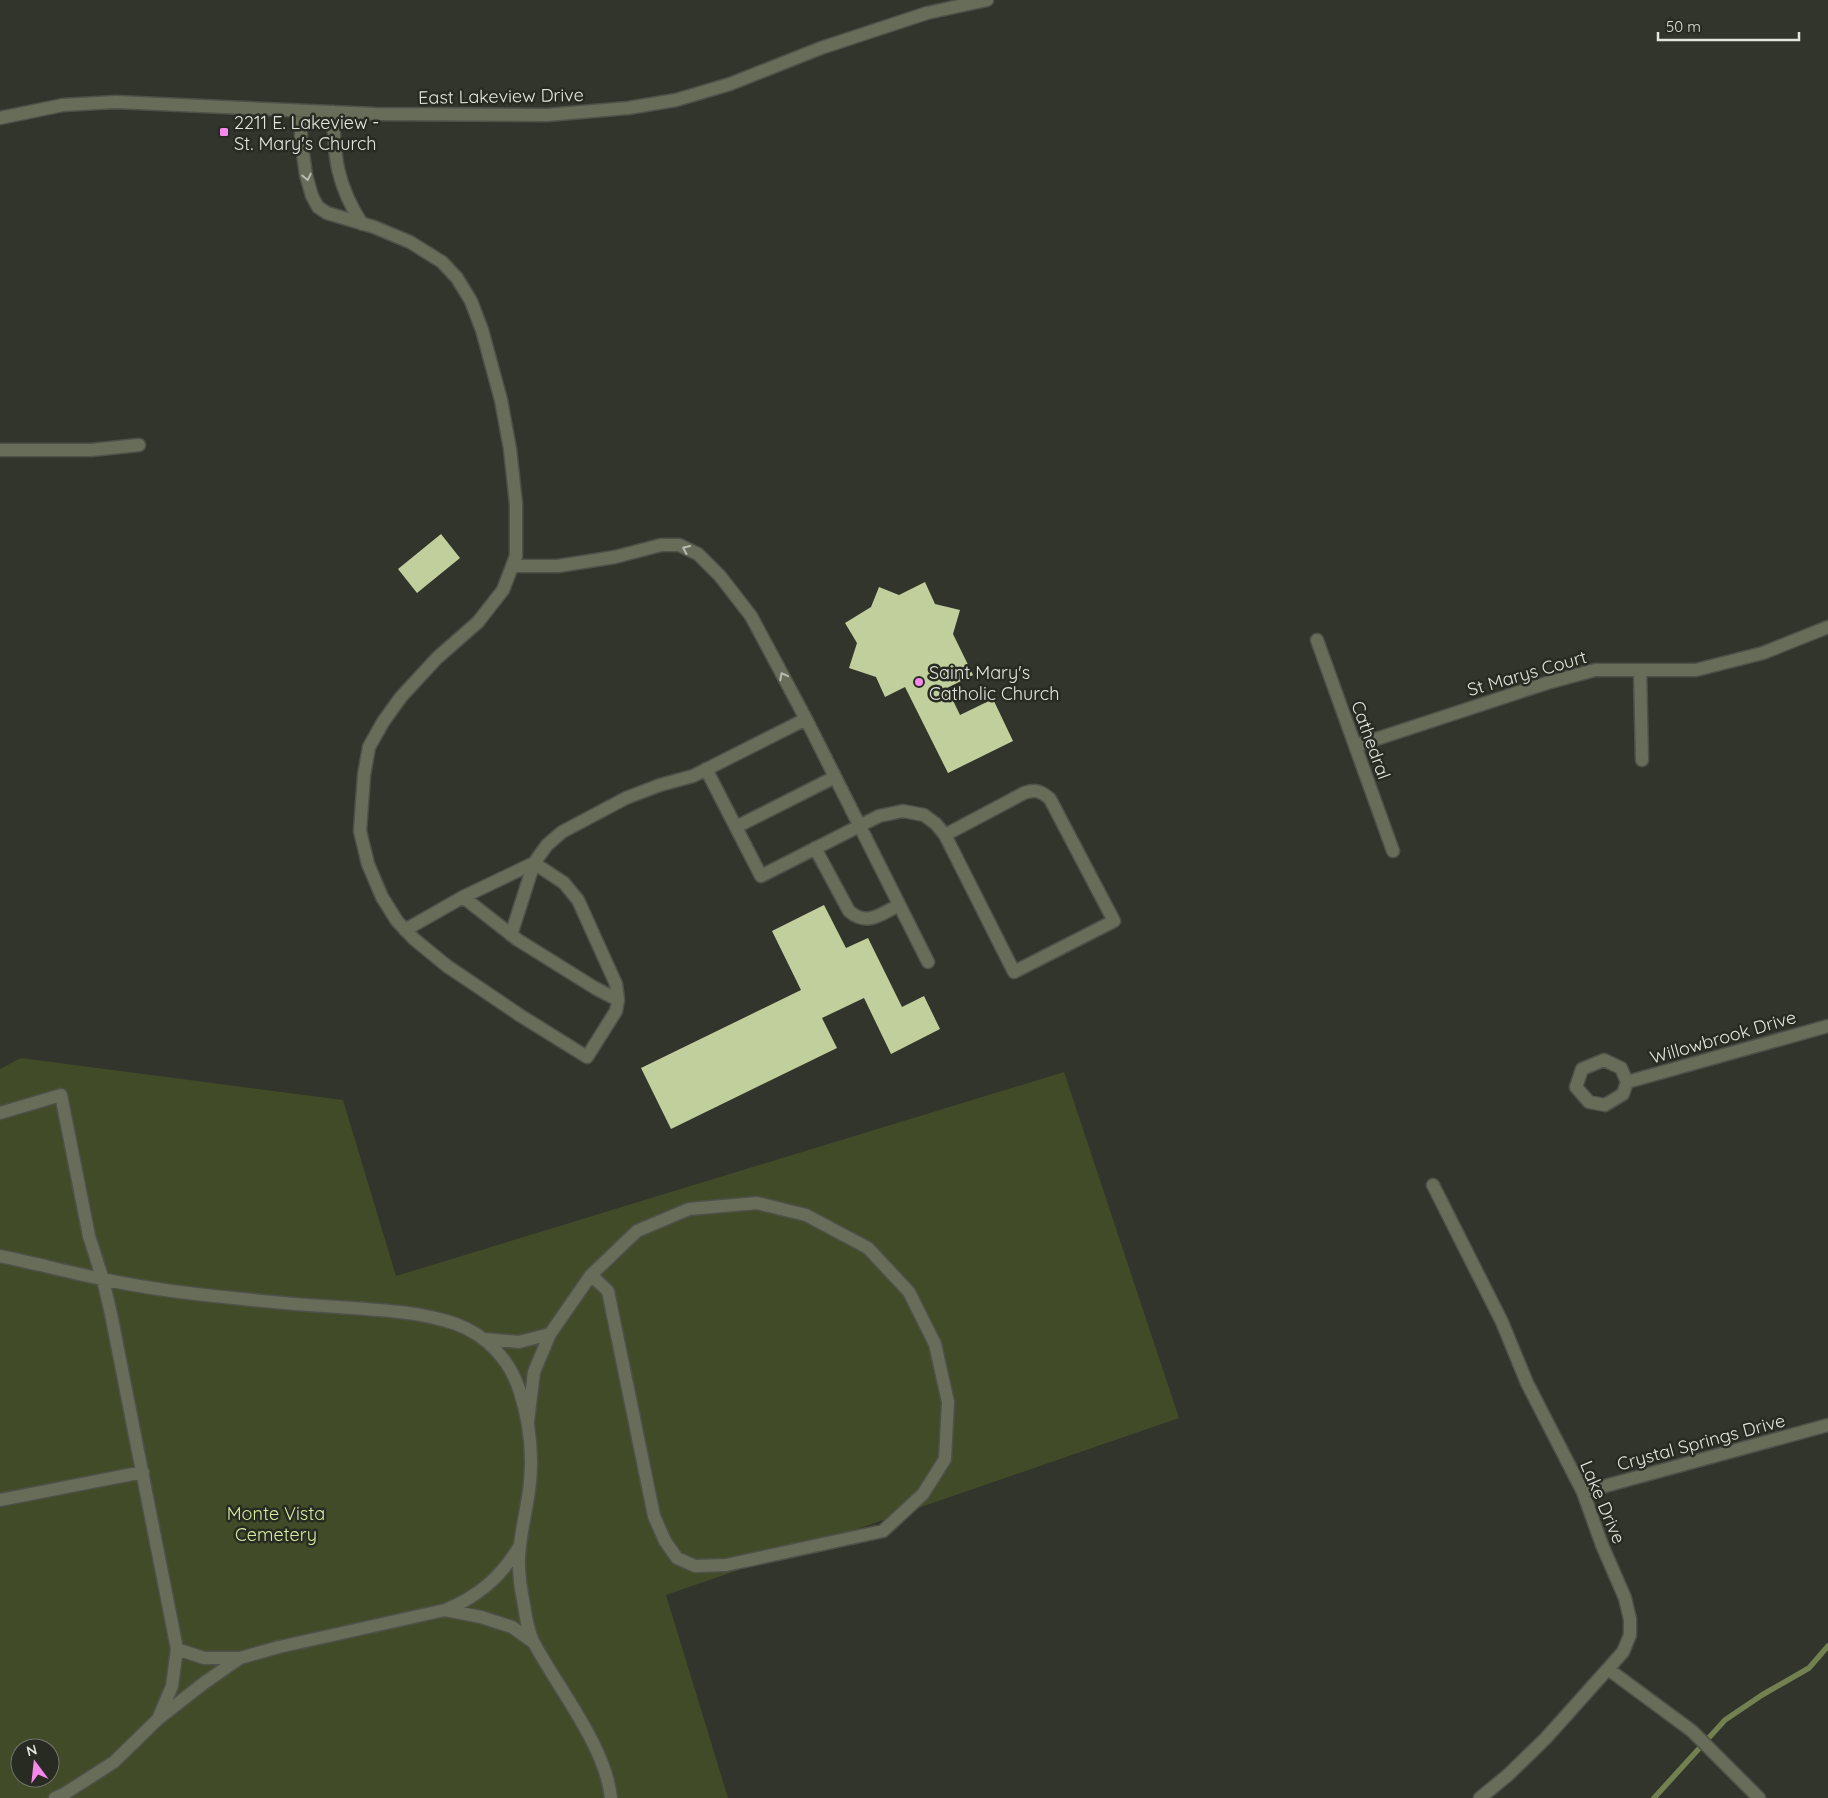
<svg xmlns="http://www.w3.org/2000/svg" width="1828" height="1798" viewBox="0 0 1828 1798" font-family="Quicksand,sans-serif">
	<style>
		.green { fill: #414b27; fill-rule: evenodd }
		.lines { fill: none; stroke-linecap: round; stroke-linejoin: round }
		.stream { stroke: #738050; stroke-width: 5.5 }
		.building { fill: #c0cf9c }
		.minor-casing { stroke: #4e5149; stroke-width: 15 }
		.minor { stroke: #676d59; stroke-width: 12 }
		.oneway { stroke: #b8bbb0 }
		.poi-dot { fill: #f788eb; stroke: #282b22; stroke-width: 2 }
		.labels { text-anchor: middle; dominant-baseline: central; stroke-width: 5; stroke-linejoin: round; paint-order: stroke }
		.street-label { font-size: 18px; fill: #e3e5df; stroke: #282b22 }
		.poi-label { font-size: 18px; fill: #e3e5df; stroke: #282b22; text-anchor: start }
		.park-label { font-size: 18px; fill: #d6eb9f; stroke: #282b22 }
	</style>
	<rect width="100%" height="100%" fill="#32352c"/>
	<path class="green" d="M21,1058l322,42 53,176 668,-204 115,346 -513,177 62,203h-728v-729zM20,1748h30v30h-30z"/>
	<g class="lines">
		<path class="stream" d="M1654,1798l71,-78 37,-25 47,-27 19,-22"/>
	</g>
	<path class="building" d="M441,534l19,24 -43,35 -19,-24z
		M925,582l10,22 25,6 -7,24 20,41 -26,13 13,27 33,-16 20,42 -65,32 -43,-86 -20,10 -9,-20 -27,-9 8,-25 -12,-20 26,-16 8,-20 20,8z
		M824,905l22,43 22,-10 34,69 22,-11 16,33 -49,25 -27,-56 -42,20 15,30 -166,81 -30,-61 160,-78 -29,-59z"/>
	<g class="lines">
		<defs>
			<path id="minor" d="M301,111v28l5,36 6,21 6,11 9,6 47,14 36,15 32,20 15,16 14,23 11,29 19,70 9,49 6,55v52l-13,34 -25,32 -41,36 -36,39 -18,25 -14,25 -5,28 -4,56 8,33 14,33 15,24 17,18 33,27 74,50 66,41 29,-46 2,-11 -2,-16 -38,-84 -14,-17 -30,-20 -71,34 -58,33
				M333,112c1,46 4,73 29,112
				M0,118l63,-13 53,-3 259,12 172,1 81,-7 48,-8 54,-16 91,-36 106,-35 60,-13
				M0,450h91l48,-5
				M512,566h46l57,-9 46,-12h18l19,9 22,22 31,40 55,103 122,243
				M1317,640l76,211
				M1640,670l2,90
				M1355,746l192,-63 48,-13h101l67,-17 65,-26
				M706,769l55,107 118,-60 24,-5 21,4 12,9 9,11 69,137 100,-51 -64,-122c-9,-8 -14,-10 -26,-6l-79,42
				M736,827l99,-50
				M815,848l34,63c18,16 32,3 50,-6
				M463,897l55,43 77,48 23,12
				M511,935l23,-72 13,-18 15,-13 64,-34 34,-13 33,-9 113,-57
				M1604,1060l17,8 6,14 -4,12 -18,11 -16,-3 -13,-15 6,-18z
				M1627,1082l201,-56
				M0,1113l61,-18 28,141 14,44 8,34 66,335 -5,37 -14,33
				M1433,1185l69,137 25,61 56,109 19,53 23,53 5,21v16l-7,17 -77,86 -38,37 -28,23
				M0,1256c34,7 68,16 102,23 43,9 88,15 132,19 35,4 70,7 104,9 40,3 80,4 118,17 30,11 53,35 63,65 10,30 14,62 11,93 -2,22 -8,43 -10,64 -3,19 0,40 4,59 2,13 4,27 10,38 24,45 72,104 77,155
				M484,1339l35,3 31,-8
				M528,1421l6,-49 16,-38 41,-59 46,-44 52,-22 68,-6 49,12 62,33 41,44 26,52 13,58 -3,57 -22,35 -40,37 -157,34 -31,1 -18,-8 -12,-17 -11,-25 -46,-225 -17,-16
				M1583,1492l245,-67
				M0,1500l143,-28
				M445,1610c33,-13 56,-33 74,-63
				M177,1649l27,9h36
				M1608,1669l84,62 67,67
				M55,1798l9,-4 50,-32 44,-43 46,-36 36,-25 39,-11 166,-37 36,7 31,10 21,15"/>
		</defs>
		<use href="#minor" class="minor-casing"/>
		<use href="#minor" class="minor"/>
	</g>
	<defs><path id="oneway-chevron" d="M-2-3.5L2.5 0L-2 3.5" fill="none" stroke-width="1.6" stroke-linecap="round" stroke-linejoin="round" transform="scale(1.25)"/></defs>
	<g class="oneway">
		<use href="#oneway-chevron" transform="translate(307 177) rotate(77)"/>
		<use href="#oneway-chevron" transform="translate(686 549) rotate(-156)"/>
		<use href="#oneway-chevron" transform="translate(783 676) rotate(-118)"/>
	</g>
	<g class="poi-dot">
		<rect x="219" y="127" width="10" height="10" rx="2.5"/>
		<circle cx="919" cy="682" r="5"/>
	</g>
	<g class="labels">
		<g class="street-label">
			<text transform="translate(501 96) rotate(-1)">East Lakeview Drive</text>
			<text transform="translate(1527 673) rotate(-16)">St Marys Court</text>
			<text transform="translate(1371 740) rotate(70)">Cathedral</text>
			<text transform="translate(1723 1037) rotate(-16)">Willowbrook Drive</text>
			<text transform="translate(1701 1442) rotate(-15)">Crystal Springs Drive</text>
			<text transform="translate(1603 1502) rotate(67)">Lake Drive</text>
		</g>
		<g class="poi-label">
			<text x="234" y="122">2211 E. Lakeview -<tspan x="234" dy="21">St. Mary's Church</tspan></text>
			<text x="929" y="672">Saint Mary's<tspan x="929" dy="21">Catholic Church</tspan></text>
		</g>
		<g class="park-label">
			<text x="276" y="1513">Monte Vista<tspan x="276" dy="21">Cemetery</tspan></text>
		</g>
	</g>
	<g transform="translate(35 1763) rotate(345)"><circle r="24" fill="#282b22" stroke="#73756e"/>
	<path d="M0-4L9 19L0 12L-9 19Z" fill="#f788eb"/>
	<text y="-8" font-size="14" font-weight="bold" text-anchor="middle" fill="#e3e5df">N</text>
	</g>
	<path d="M1658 32v8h141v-8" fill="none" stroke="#e3e5df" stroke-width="2.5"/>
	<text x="1666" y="32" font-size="15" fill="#e3e5df" stroke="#282b22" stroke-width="4" paint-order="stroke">50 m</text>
</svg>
